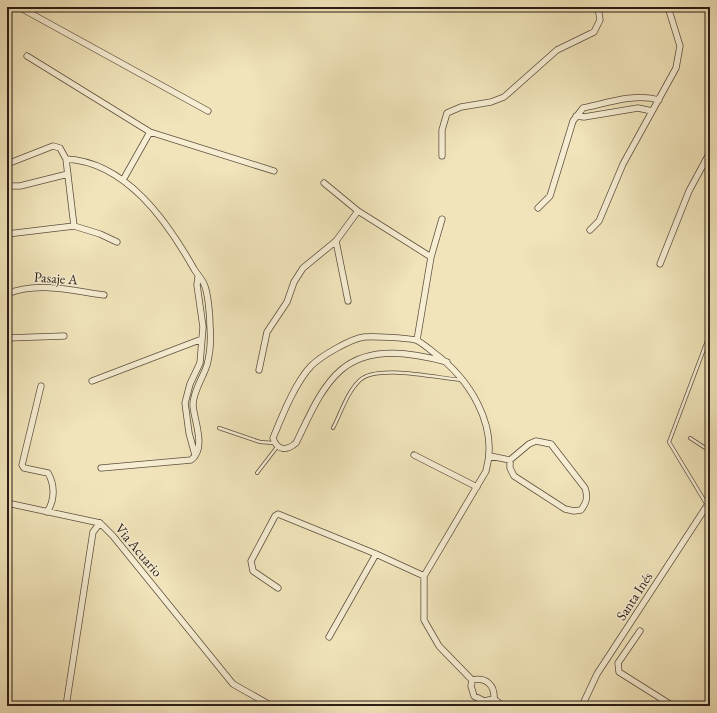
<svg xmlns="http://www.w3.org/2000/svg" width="717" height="713" viewBox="0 0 717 713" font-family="'EB Garamond',serif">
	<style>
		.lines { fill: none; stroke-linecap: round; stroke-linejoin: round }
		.service-casing { stroke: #5c4f3f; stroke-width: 4 }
		.minor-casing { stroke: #5c4f3f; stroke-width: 7 }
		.service { stroke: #f6edd2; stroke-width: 2.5 }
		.minor { stroke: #f6edd2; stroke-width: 5.5 }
		.labels { text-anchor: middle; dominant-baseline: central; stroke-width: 3; stroke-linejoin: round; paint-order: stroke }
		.street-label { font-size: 14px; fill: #2a1d16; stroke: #f6edd2 }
	</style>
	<rect width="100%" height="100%" fill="#f1e4ba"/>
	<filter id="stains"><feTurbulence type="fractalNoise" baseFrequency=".005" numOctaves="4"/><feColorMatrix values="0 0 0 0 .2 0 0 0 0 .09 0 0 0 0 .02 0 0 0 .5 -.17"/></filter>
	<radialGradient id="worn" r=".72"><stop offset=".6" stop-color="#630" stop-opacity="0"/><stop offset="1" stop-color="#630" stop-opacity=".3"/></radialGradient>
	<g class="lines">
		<defs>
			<path id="service" d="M219,428l41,14 14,1
				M333,428c8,-15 14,-36 27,-48 17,-16 77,-2 101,0
				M690,438l20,13
				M257,473l20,-26
				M707,505l-38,-63 41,-109"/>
			<path id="minor" d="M19,7l189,104
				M27,56l123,76 -27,48
				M576,116l8,1 54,-9 14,3
				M150,132l124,39
				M442,156v-26l5,-17 14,-6 30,-5 13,-5 53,-47 37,-18 6,-12 -2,-13
				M7,164l46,-18 7,2 6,11c60,3 101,62 128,110 3,5 8,10 10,15 4,8 6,32 6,42 1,12 0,28 -3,39 -4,13 -14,26 -14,40 1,16 14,43 -2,55l-90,8
				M324,183l34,28 73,46
				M7,186h13l48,-12
				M538,208l12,-12 23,-75 10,-13c24,-5 52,-15 76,-8
				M74,226l26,8 17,8
				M590,230l9,-9 24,-57 53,-96 4,-22 -12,-39
				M7,234l67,-8 -8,-67
				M336,241l12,60
				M660,264l29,-73 21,-39
				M7,294c30,-13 66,-3 97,1
				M7,338l57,-2
				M417,340l14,-83 11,-38
				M447,362c-34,-9 -77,-17 -106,8 -21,18 -33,49 -45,73 -9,8 -19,8 -23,-5 9,-22 22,-55 38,-72 10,-10 39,-27 53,-29 10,-1 42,1 52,3 5,2 12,8 17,12 36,26 66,73 53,119l-62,105v44l15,26 33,34
				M259,370l8,-38 20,-30 7,-20 9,-14 33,-27 22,-30
				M92,381l110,-42
				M41,386l-19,79 2,3 24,5c7,12 7,27 -1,39
				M536,441l15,3 34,44c3,9 2,14 -4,22l-7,1 -9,-2 -51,-33 -4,-8v-8l19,-16z
				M195,455l-6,-22 -4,-30 5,-19 10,-21 3,-36 -6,-42 1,-8
				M414,455l63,32
				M490,456l20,4
				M7,503l93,20
				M100,523l13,13 120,148 39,22
				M278,588l-25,-17 -2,-10 24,-45 3,-2 98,40 48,22
				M640,631l-22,32 1,9 54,34
				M329,637l47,-83
				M472,680l-1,6 3,10 10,5 10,-2
				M472,680c14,-3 23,5 22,19
				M494,699l9,7
				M66,706l27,-174 7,-9
				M582,706l15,-32 113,-173"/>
		</defs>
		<use href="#service" class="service-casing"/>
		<use href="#minor" class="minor-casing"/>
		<use href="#service" class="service"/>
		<use href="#minor" class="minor"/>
	</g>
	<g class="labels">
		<g class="street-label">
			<text transform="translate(56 278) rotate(4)">Pasaje A</text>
			<text transform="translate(139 550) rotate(50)">Via Acuario</text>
			<text transform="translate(634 596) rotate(-57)">Santa Inés</text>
		</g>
	</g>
	<rect width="717" height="713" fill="none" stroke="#f1e4ba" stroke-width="24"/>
	<rect x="8" y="8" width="701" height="697" fill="none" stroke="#2a1d16" stroke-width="2"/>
	<rect x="12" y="12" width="693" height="689" fill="none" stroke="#2a1d16"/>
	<rect width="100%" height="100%" filter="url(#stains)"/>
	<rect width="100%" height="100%" fill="url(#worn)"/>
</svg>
